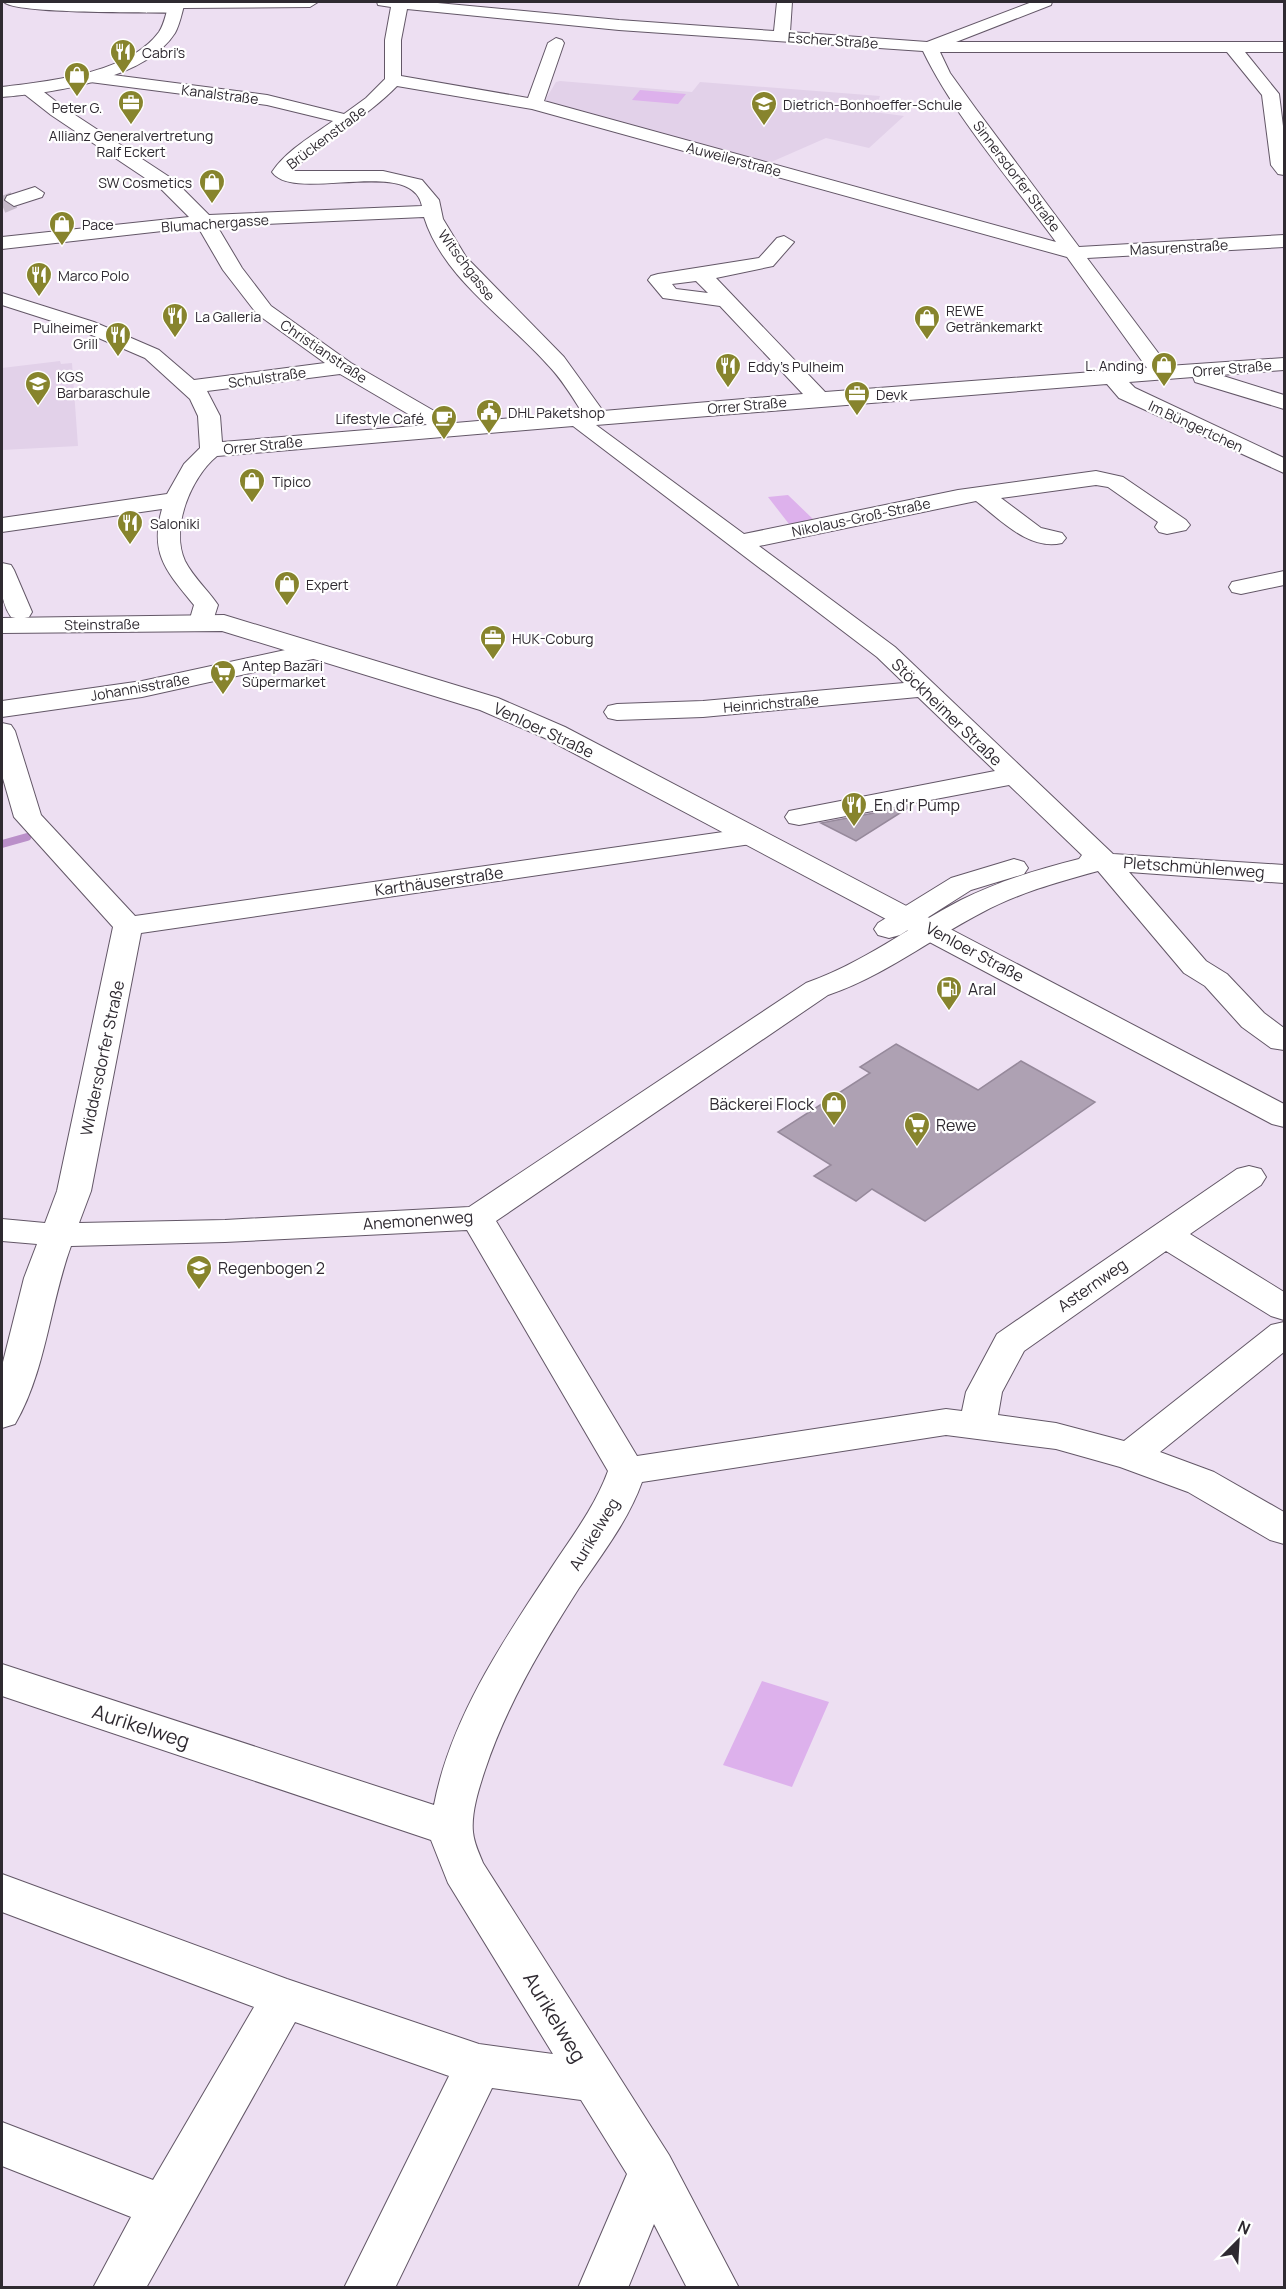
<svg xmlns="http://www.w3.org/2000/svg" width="1286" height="2289" viewBox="0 0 1286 2289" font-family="Manrope,sans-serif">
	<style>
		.built { fill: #e2d1e9 }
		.green { fill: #ddb1ec }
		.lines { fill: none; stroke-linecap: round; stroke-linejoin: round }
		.stream { stroke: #ba8fc9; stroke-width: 8 }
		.building { fill: #aea1b3; stroke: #96899b; stroke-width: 1.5 }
		.minor-tunnel { stroke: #c7bbcb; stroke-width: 17; stroke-dasharray: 17 9; stroke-linecap: butt }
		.minor-casing { stroke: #635767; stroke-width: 2 }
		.major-casing { stroke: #635767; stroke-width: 2 }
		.minor { fill: #fff; fill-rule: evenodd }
		.major { fill: #fff; fill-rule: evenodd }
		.labels { text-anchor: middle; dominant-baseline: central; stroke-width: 4.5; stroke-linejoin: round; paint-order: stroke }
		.far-street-label { font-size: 14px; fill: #2f2a31; stroke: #fff }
		.far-poi-label { font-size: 14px; fill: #2f2a31; stroke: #fff; text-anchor: start }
		.street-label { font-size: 16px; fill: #2f2a31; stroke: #fff }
		.poi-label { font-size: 16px; fill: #2f2a31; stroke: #fff; text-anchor: start }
		.near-street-label { font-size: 20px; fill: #2f2a31; stroke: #fff }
	</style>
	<rect width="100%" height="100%" fill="#eddff2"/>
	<path class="built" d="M560,81l132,11 8,-10 180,14 -6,16 30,4 -35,32 -43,-10 -57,25 -225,-61 12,-20z
		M60,361l1,3 11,-1 6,83 -76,4v-82z"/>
	<path class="green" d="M640,90l46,4 -8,10 -46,-4z
		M788,495l26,25 -25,4 -21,-27z
		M762,1681l67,21 -37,85 -69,-22z"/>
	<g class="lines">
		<path class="stream" d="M2,844l25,-7"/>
	</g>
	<path class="building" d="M911,806l-55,35 -35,-18z
		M896,1044l82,46 43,-29 74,41 -170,119 -53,-32 -16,12 -42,-25 17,-11 -53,-33 92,-59 -10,-6z"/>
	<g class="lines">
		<path class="minor-tunnel" d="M2,205l12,-5"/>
		<defs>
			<path id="minor" d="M4,2h314l-8,5 -127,1 -8,5c-24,-1 -161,1 -171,-11z
				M377,2h50l192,18 155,11 3,-29h15l-2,30 137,10 105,-40h20l-1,3 -95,37h328v10h-39l34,42 5,40v41l-6,-1 -7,-9 -9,-70 -35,-43h-287l10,21 26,36 103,138 205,-12v12l-197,11 81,108 116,-8v12l-64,5 64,20v14l-89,-27 -2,-5 -64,5 6,6 149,70v15l-165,-75 -12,-14 -511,41 148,109 214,-44 138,-19 27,6 63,43 4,5 -4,5 -19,4 -8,-2 -4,-5 3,-5 -50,-35 -12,-2 -95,13 40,30 21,5 4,5 -4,5c-33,8 -61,-23 -86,-42l-217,45 136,101 218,207 171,11v18l-155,-11 77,89 21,13 37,39 20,15v22l-13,-2 -29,-21 -37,-41 -21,-13 -86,-102c-40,11 -80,22 -117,42 -52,27 -97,63 -153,82l-332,226 141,235 309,-47 16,2 4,-19 31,-58 240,-165 12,-3 12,3 5,8 -5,8 -71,49 94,58v28l-13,-4 -105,-65 -142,100 -22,41 -4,23 58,8 68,18 147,-116 13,-3v30l-124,100 54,20 70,40v32l-14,-4 -82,-48 -68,-25 -64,-18 -110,-14 -304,47c-14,39 -40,72 -63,106 -37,58 -72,116 -94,182 -6,18 -14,43 -12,62 1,11 6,21 10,31l186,292 70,133h-52l-33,-64 -26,64h-50l49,-114 -46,-74 -89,-12 -97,200h-51l105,-212 -154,-54 -149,266h-53l38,-71 -129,-51v-44l151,58 101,-173 -252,-95v-38l285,105 192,65 74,10 -105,-171 -17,-43 -429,-144v-32l432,141c16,-84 67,-161 114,-232 22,-34 46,-64 60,-102l-141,-241 -242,12 -154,4c-21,57 -25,125 -56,178l-13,4v-62l22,-88 13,-34 -35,-3v-22l43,4 12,-32 56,-264 -99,-110 -12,-42v-52l9,2 4,6 26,84 94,101 616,-88 10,2 4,6 -4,6 -10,2 -610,89 -50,258 -12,32 146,-3 244,-13 337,-224c57,-20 103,-56 155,-83 38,-19 78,-31 118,-41l3,-4 -73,-70 -210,40 -10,-2 -4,-6 4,-6 206,-40 -77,-74 -215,20 -86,3 -9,-2 -4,-6 4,-6 9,-2 86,-3 201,-18 -27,-26 -304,-231 -356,30c-26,21 -47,72 -32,105 8,16 23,29 33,44l-7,22 -9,3 -9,-3 -4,-5 5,-17c-27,-33 -45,-51 -32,-96l-160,23v-14l165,-24 17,-30 16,-16 -2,-32 -8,-17 -45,-41 -65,-28 -78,-25v-12l92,29 65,28 35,30 131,-17 -68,-49 -34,-44 -25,-43 -196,22v-12l187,-20 -29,-29 -109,-73 -28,-22 -2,-4 2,-4h12l28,22 111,73 35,35 213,-9c-10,-51 -128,-2 -150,-34 15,-22 40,-36 61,-51l-66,-16 -177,-23 -8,-5 8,-5 177,23 77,19 22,-16 19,-19v-39l6,-33 -13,-2zM407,9l212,21 304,21c32,66 89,131 133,191l-512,-141 20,-58 -2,-3 -6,-2 -8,5 -20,55 -127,-22v-36zM397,86l135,23 535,148 80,111 -322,24 -109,-114 57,-12 21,-24 -10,-6 -7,2 -18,20 -101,16 -7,2 -3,4 15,18 57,8 83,88 -200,17 -39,-54 -98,-100 -23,-38 -4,-19 -17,-20 -39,-9h-91c32,-32 73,-52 105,-85zM424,217c19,61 82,101 123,147 14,14 24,31 35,48l-127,11 -104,-60 -80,-57 -29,-38 -25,-42zM696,281l12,12 -32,-4 -4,-5zM340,374l87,51 -205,17 -2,-26 -13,-25z
				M35,187l9,6 -2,4 -28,9 -9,-6 2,-4z
				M2,563l9,2 3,5 18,42 -3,5 -9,2 -9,-2c-11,-16 -11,-36 -9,-54z
				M1284,571v14l-43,9 -9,-2 -3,-5 3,-5z
				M313,644l9,3 4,5 -4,5 -180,40 -140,20v-16l140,-20z
				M1014,859l10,3 4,6 -4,6 -53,16 -71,45 -11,3 -11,-3 -4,-6 4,-6 73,-45z"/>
			<path id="major" d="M170,2h15c-3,10 -5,22 -10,31 -30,47 -123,60 -173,64v-10c47,-6 126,-13 157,-55 6,-9 7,-21 11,-30z
				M224,615l274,83 67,29 719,377v23l-12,-3 -725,-385 -67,-29 -258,-79 -220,2v-15z"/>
		</defs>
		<use href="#minor" class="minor-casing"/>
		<use href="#major" class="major-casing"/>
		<use href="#minor" class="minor"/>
		<use href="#major" class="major"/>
	</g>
	<defs>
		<symbol id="restaurant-pin" viewBox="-11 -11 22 30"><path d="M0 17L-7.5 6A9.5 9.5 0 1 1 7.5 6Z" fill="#87842d" stroke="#fff"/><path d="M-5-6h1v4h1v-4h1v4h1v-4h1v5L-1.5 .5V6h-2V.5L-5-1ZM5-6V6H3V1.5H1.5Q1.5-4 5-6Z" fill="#fff"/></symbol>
		<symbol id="shop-pin" viewBox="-11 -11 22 30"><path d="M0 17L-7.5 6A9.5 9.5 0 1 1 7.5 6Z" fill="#87842d" stroke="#fff"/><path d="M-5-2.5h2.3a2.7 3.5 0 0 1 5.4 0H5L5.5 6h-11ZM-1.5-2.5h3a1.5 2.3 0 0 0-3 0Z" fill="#fff"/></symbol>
		<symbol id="office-pin" viewBox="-11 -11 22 30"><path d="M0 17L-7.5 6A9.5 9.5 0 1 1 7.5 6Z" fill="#87842d" stroke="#fff"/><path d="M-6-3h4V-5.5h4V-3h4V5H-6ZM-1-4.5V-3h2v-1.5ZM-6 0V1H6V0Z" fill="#fff"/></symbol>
		<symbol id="school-pin" viewBox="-11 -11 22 30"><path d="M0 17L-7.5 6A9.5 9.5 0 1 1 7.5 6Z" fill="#87842d" stroke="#fff"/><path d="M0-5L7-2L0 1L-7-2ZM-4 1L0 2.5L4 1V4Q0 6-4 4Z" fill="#fff"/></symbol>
		<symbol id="civic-pin" viewBox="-11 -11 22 30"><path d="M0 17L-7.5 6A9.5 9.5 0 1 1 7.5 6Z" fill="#87842d" stroke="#fff"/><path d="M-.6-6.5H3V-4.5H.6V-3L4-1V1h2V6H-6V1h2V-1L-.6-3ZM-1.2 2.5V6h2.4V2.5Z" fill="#fff"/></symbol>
		<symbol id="cafe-pin" viewBox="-11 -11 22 30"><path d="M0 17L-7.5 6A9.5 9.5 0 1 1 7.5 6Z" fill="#87842d" stroke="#fff"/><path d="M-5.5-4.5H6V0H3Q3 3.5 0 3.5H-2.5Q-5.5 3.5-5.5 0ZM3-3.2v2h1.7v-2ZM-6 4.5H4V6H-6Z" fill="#fff"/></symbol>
		<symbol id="supermarket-pin" viewBox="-11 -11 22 30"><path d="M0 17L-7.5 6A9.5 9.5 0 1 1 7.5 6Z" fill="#87842d" stroke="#fff"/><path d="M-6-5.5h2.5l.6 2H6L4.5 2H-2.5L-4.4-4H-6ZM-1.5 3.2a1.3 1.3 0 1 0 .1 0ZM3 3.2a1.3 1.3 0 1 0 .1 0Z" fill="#fff"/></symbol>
		<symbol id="fuel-pin" viewBox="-11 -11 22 30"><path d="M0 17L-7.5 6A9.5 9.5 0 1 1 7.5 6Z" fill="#87842d" stroke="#fff"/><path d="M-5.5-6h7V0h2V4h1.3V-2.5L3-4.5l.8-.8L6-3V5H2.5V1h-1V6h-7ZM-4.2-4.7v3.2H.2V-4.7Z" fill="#fff"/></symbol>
	</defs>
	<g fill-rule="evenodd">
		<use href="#restaurant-pin" x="108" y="37" width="30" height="40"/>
		<use href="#shop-pin" x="62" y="60" width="30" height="40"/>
		<use href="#office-pin" x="116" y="88" width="30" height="40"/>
		<use href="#school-pin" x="749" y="89" width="30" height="40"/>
		<use href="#shop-pin" x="197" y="167" width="30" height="40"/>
		<use href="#shop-pin" x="47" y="209" width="30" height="40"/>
		<use href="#restaurant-pin" x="24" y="260" width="30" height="40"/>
		<use href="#restaurant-pin" x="160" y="301" width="30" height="40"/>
		<use href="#shop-pin" x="912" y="303" width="30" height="40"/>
		<use href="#restaurant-pin" x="103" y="320" width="30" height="40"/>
		<use href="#shop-pin" x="1149" y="350" width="30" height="40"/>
		<use href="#restaurant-pin" x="713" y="351" width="30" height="40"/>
		<use href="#school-pin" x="23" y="369" width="30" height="40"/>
		<use href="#office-pin" x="842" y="379" width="30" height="40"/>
		<use href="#civic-pin" x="474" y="397" width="30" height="40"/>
		<use href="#cafe-pin" x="429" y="403" width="30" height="40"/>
		<use href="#shop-pin" x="237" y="466" width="30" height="40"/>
		<use href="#restaurant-pin" x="115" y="508" width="30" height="40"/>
		<use href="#shop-pin" x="272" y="569" width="30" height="40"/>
		<use href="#office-pin" x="478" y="623" width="30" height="40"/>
		<use href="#supermarket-pin" x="208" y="658" width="30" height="40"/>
		<use href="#restaurant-pin" x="839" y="790" width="30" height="40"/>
		<use href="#fuel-pin" x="934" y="974" width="30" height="40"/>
		<use href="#shop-pin" x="819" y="1089" width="30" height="40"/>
		<use href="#supermarket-pin" x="902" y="1110" width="30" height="40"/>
		<use href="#school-pin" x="184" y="1253" width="30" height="40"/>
	</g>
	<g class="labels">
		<g class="far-street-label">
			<text transform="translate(833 40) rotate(4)">Escher Straße</text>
			<text transform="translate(220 94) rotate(7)">Kanalstraße</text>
			<text transform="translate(326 137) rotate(-37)">Brückenstraße</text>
			<text transform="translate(734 159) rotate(15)">Auweilerstraße</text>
			<text transform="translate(1017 176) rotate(53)">Sinnersdorfer Straße</text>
			<text transform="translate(215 223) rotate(-4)">Blumachergasse</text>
			<text transform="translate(1179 247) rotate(-3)">Masurenstraße</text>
			<text transform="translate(467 265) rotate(53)">Witschgasse</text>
			<text transform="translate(324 351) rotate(34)">Christianstraße</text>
			<text transform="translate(1232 368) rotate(-5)">Orrer Straße</text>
			<text transform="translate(267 377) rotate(-8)">Schulstraße</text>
			<text transform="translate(747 405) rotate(-5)">Orrer Straße</text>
			<text transform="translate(1196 426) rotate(25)">Im Büngertchen</text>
			<text transform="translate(263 445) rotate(-6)">Orrer Straße</text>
			<text transform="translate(861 517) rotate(-12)">Nikolaus-Groß-Straße</text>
			<text transform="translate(102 624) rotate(-1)">Steinstraße</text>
			<text transform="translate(140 687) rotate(-10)">Johannisstraße</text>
			<text transform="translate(771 703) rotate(-5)">Heinrichstraße</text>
		</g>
		<g class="far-poi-label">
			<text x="142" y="52">Cabri's</text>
			<text x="783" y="104">Dietrich-Bonhoeffer-Schule</text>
			<text x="77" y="107" text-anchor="middle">Peter G.</text>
			<text x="131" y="135" text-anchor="middle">Allianz Generalvertretung<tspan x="131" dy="16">Ralf Eckert</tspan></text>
			<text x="192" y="182" text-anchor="end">SW Cosmetics</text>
			<text x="82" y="224">Pace</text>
			<text x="58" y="275">Marco Polo</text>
			<text x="946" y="310">REWE<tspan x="946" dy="16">Getränkemarkt</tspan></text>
			<text x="195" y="316">La Galleria</text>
			<text x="98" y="327" text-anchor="end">Pulheimer<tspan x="98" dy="16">Grill</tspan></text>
			<text x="1144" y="365" text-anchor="end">L. Anding</text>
			<text x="748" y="366">Eddy's Pulheim</text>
			<text x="57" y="376">KGS<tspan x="57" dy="16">Barbaraschule</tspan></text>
			<text x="876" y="394">Devk</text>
			<text x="508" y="412">DHL Paketshop</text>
			<text x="424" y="418" text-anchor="end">Lifestyle Café</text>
			<text x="272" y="481">Tipico</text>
			<text x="150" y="523">Saloniki</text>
			<text x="306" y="584">Expert</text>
			<text x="512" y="638">HUK-Coburg</text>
			<text x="242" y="665">Antep Bazari<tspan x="242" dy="16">Süpermarket</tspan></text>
		</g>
		<g class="street-label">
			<text transform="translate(947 712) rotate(44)">Stöckheimer Straße</text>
			<text transform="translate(544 730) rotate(25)">Venloer Straße</text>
			<text transform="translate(1194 867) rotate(4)">Pletschmühlenweg</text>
			<text transform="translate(439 881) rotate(-8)">Karthäuserstraße</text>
			<text transform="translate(975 952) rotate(28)">Venloer Straße</text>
			<text transform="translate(102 1058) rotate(-78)">Widdersdorfer Straße</text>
			<text transform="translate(418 1220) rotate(-4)">Anemonenweg</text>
			<text transform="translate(1092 1285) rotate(-35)">Asternweg</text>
			<text transform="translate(594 1534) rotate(-59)">Aurikelweg</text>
		</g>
		<g class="poi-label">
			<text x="874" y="805">En d'r Pump</text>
			<text x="968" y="989">Aral</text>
			<text x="814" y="1104" text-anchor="end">Bäckerei Flock</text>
			<text x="936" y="1125">Rewe</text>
			<text x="218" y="1268">Regenbogen 2</text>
		</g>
		<g class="near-street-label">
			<text transform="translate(141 1726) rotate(18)">Aurikelweg</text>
			<text transform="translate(555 2017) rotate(59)">Aurikelweg</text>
		</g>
	</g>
	<rect width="1286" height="2289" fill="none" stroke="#2f2a31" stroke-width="6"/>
	<g transform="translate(1238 2241) rotate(24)" stroke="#ffffff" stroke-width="4.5" paint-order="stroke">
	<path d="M0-4.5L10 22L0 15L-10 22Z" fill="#2f2a31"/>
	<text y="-9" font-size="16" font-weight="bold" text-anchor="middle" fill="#2f2a31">N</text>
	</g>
</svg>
